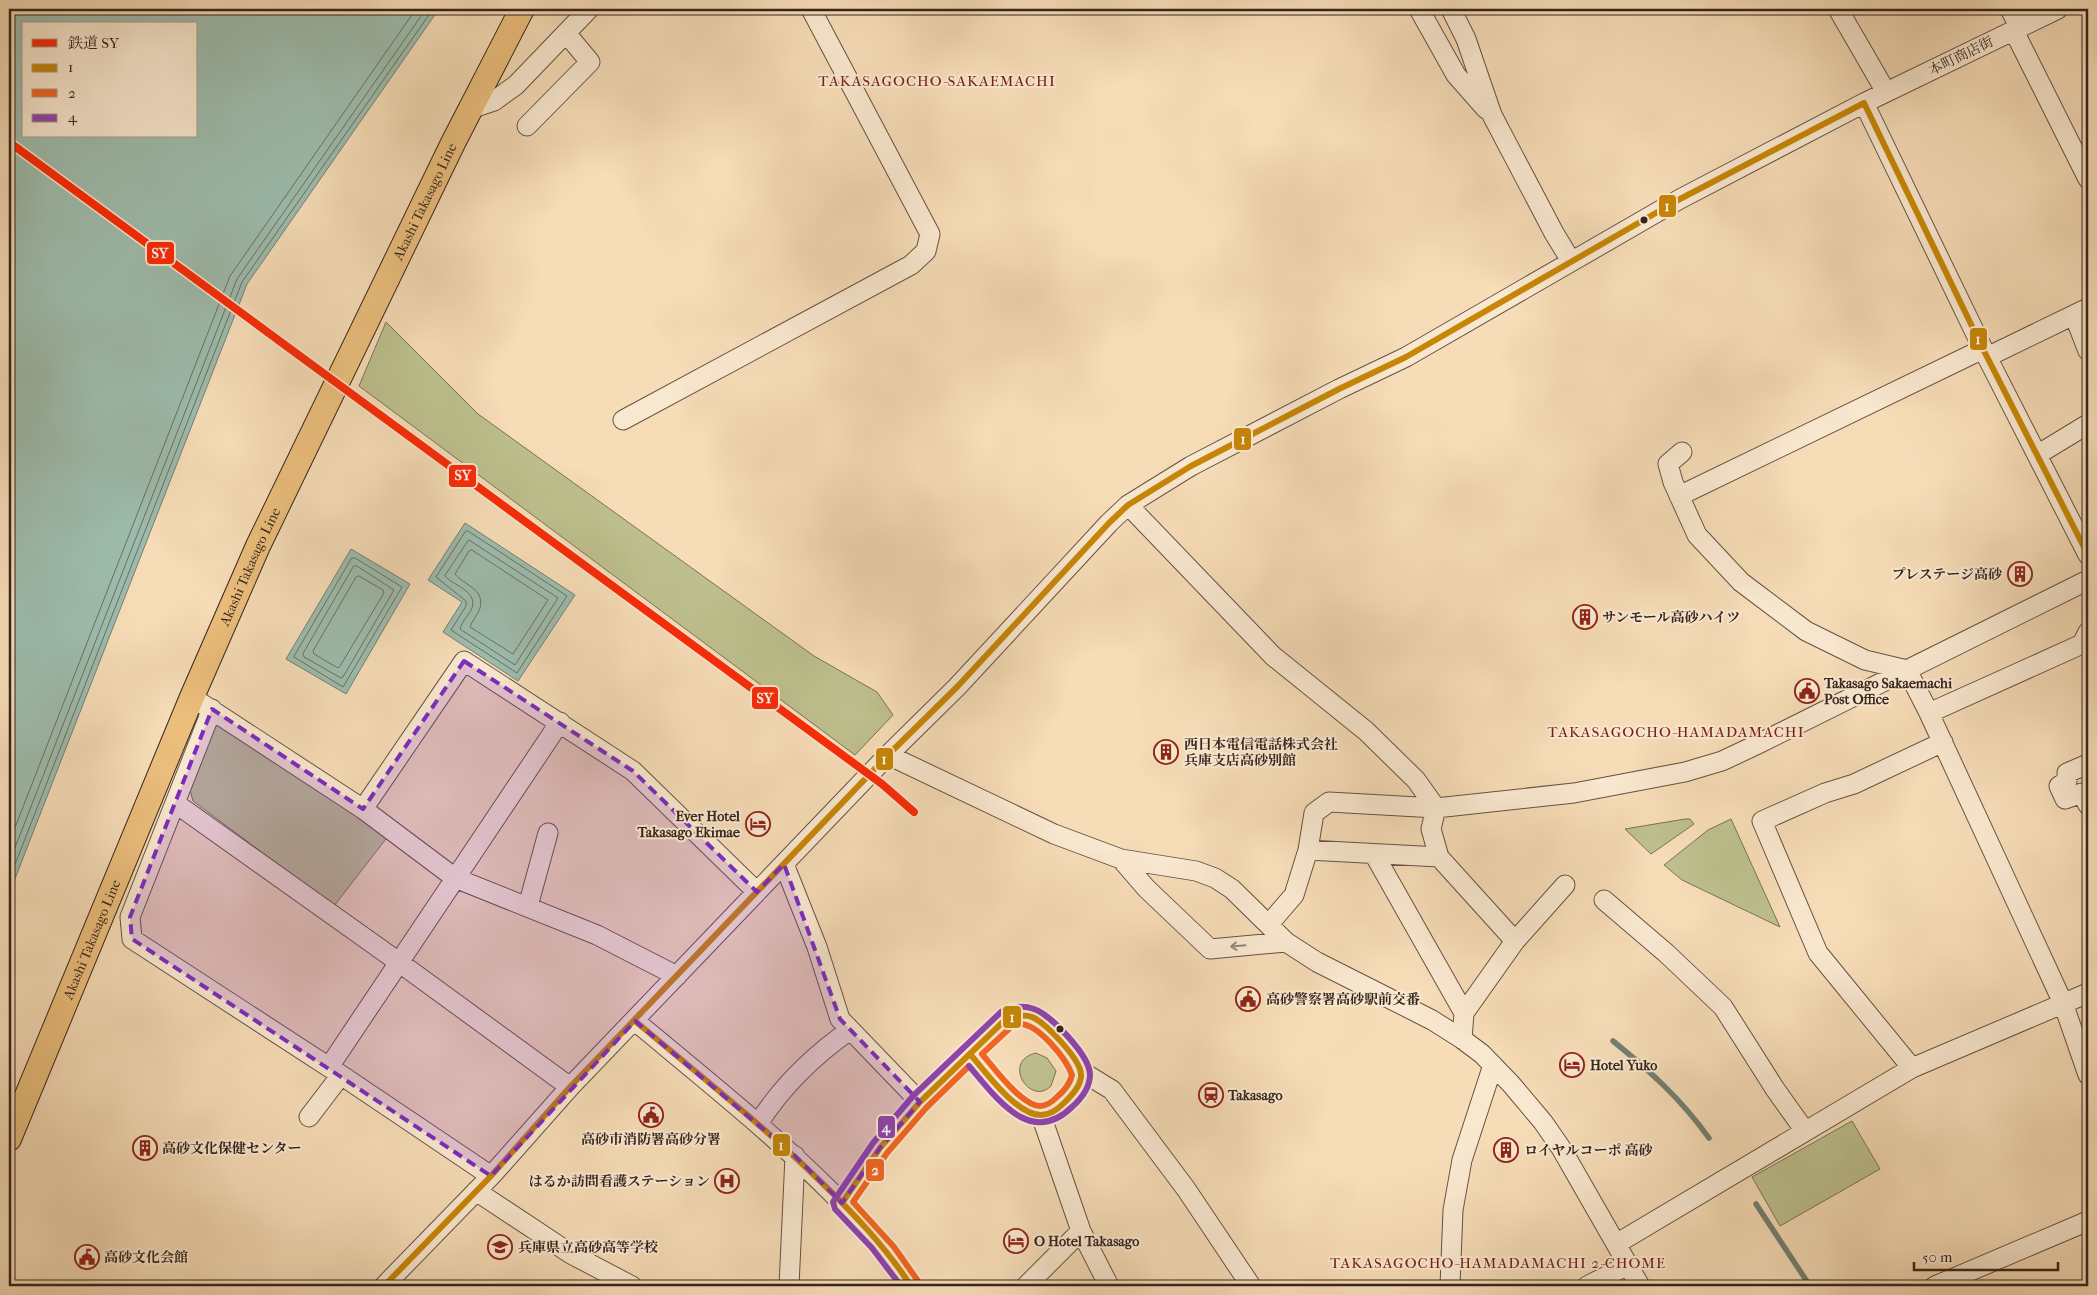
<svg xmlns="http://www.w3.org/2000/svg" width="2097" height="1295" viewBox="0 0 2097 1295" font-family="'IM FELL French Canon','Noto Serif JP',serif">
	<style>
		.green { fill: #bdc08e; stroke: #7a7255 }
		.water { fill: #9dbcad; stroke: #747f73; fill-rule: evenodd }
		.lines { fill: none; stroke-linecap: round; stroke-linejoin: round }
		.shore { stroke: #6a7064; stroke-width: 1 }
		.stream { stroke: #747f73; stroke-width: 5.5 }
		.minor-casing { stroke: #665243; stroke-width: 21 }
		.major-casing { stroke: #36241c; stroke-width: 26 }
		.minor { stroke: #f9e8d0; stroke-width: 19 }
		.major { stroke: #ebbe7c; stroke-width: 24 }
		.bus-1-casing { stroke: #f9e8d0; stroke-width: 10 }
		.bus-2-casing { stroke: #f9e8d0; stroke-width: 10 }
		.bus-3-casing { stroke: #f9e8d0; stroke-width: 10 }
		.bus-1 { stroke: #c78607; stroke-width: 6 }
		.bus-2 { stroke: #f26522; stroke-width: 6 }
		.bus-3 { stroke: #8e44ad; stroke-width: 6 }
		.rail-1-casing { stroke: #f9e8d0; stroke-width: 11 }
		.rail-1 { stroke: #fa2b08; stroke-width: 8 }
		.oneway { stroke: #988676 }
		.marked { fill: #7b2cbf; fill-opacity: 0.2; stroke: #7b2cbf; stroke-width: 4; stroke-dasharray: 10 6; stroke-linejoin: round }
		.bus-dot { fill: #36241c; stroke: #f9e8d0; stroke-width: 2 }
		.labels { text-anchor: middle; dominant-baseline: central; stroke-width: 4; stroke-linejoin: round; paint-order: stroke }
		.street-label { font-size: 14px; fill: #36241c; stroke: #f9e8d0 }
		.poi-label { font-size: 14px; font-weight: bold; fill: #36241c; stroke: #f9e8d0; text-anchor: start }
		.neighbourhood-label { font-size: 15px; letter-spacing: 1px; fill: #7a1f14; stroke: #f9e8d0 }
		.line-badge { stroke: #f9e8d0; stroke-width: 2 }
		.badge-label { font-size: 14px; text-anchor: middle; font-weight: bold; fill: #fff }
	</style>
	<rect width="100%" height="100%" fill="#f6dcb7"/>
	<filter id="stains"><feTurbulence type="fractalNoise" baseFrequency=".004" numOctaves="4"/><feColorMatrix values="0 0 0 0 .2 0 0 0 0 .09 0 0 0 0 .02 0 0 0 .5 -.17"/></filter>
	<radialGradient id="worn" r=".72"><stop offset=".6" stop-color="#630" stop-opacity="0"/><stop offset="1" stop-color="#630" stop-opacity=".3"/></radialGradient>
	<path class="green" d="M386,322l92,92 336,242 63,36 16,23 -38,40 -496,-369z
		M220,721l169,114 -55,71 -141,-105 -3,-11 22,-67z
		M1685,819h5l4,5 -43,30 -26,-25z
		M1731,819l49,108 -98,-47 -18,-15 44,-35z
		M1036,1053l11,5 9,13 -5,15c-21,21 -50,-25 -15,-33z
		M1852,1121l28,48 -100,57 -28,-49z"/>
	<path class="water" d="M9,9h430l-192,275 -238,610zM24,24h172v112h-172z
		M465,523l110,72 -57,86 -75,-49 19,-30 -34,-22z
		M351,549l59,35 -64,110 -60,-35z"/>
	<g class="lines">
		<path class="shore" d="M468,531l99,65 -50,77 -66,-43 15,-24v-5l-30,-24 29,-45z
			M469,540l89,58 -43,67 -55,-36c2,-8 9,-14 12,-21 6,-17 -20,-23 -27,-32z
			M472,550l76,50 -35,54 -43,-27c2,-7 8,-12 10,-19 5,-19 -16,-23 -25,-34l14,-23z
			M352,558h3l47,29 -59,100 -49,-30z
			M354,566h3l37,24 -51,87 -2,1 -37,-21 -1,-3z
			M359,576l24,14 1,3 -44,73 -2,2 -24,-14 -1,-3 43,-74z
			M9,843l221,-567 186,-267
			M9,863l228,-584 189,-270
			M9,880l233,-598 191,-273"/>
		<path class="stream" d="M1613,1041c37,30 68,58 96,97
			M1756,1204l54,82"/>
		<defs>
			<path id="minor" d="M1419,9l37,66 30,34
				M1451,9l15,30 26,76 62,118 17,28
				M1838,9l48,83
				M2010,9l10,19
				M2014,31l74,148
				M1864,103l119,246 105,206
				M470,109l24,-8 22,-16 73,-76
				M527,126l63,-64 -24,-29
				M2074,315l14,36
				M1987,357l101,-49
				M623,420l288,-155 15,-14 4,-17 -119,-225
				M1682,452l-14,12 5,18 24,53 44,47 65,49 59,29 42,10 22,43 134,290 25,72
				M2037,455l51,-31
				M1679,496l304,-147
				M1128,505l145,151 93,75 50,49 20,28 -5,21 8,28 76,84
				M201,703l162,106 92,69 142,57 80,41
				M212,709l-82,208 2,22 209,136 150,101
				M1929,713l153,-69 6,-12
				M888,755l166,79 67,25 75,12 19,7 17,11 54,53 31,20 115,58 30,19 20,15 29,30 32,38 18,26 79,138
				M2088,764l-21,9v8l-8,5 6,13 17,-6 6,12
				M175,803l225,160 170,124
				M363,809l101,-148 169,110 124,121
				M1308,850l131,7
				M1374,854l90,159 -2,26
				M1121,859l25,29 64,61 76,-7
				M784,864l33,83 23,72 80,83
				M1604,900l62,53 57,54 52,82 30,42
				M528,906l20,-73
				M1269,924l25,-29 14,-45 6,-37 15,-11 107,6 138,-15 111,-21 37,-11 34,-16 332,-165
				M1464,1013l51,-72 50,-56
				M635,1021c66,55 134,109 195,170 30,30 59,59 81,95
				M329,1067l231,-345
				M1912,1068l-94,-115 -56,-132 63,-28 29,-9 89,-42
				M1081,1071l31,19 74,99 65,97
				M1041,1115l40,116 28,55
				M309,1117l32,-42
				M758,1124c24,-38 55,-68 92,-94
				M476,1191l95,63 61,32
				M842,1203l38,-55 40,-46 86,-83c8,-3 17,-5 26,-2 12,4 48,44 49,57 1,15 -24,40 -39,41 -6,0 -14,-3 -18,-6 -18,-11 -39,-39 -54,-55
				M1616,1244l296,-176 176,-75
				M384,1286l107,-110 79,-89 318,-332 69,-68 152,-164 19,-18 63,-39 148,-77 67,-32 274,-158 184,-96 194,-94
				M789,1286l6,-130
				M1026,1286l55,-55
				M1450,1286l3,-76 9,-50 31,-95
				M1587,1286l41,-21
				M1935,1286l153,-65"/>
			<g id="major">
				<path id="s1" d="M9,1139l183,-442 66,-151 195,-403 69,-134"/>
			</g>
		</defs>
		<use href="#minor" class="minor-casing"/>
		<use href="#major" class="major-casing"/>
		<use href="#minor" class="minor"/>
		<use href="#major" class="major"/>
		<defs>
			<path id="bus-1" d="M635,1021c62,52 126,103 184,159 34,33 66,66 92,106
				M842,1203l38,-55 40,-46 86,-83c8,-3 18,-5 26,-2 14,6 48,42 49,57 1,11 -10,22 -17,29 -6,6 -14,12 -23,12 -25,0 -56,-44 -71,-61
				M384,1286l107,-110 79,-89 318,-332 69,-68 152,-164 19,-18 63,-39 148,-77 67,-32 274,-158 184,-96 119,246 105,206"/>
			<path id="bus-2" d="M1020,1024c18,0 46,34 52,51 -2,9 -8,16 -15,22 -4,4 -11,9 -17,9 -19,-1 -46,-38 -58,-52l29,-27z
				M918,1281l-24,-34 -41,-45 34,-49 39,-45 43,-42"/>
			<path id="bus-3" d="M901,1286l-29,-38 -37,-39 -2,-7 40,-59 40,-47 88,-84c10,-5 22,-7 33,-3 17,6 55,46 56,65 0,13 -9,25 -18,33 -42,41 -76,-10 -103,-41"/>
		</defs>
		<use href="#bus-1" class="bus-1-casing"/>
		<use href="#bus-2" class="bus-2-casing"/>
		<use href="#bus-3" class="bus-3-casing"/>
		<use href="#bus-1" class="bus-1"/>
		<use href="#bus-2" class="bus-2"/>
		<use href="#bus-3" class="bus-3"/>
		<defs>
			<path id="rail-1" d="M9,142l873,642 32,28"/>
		</defs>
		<use href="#rail-1" class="rail-1-casing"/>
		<use href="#rail-1" class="rail-1"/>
	</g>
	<defs><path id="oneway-shaft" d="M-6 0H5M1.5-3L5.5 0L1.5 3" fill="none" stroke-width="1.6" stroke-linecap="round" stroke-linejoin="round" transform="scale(1.25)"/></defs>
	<use class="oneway" href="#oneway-shaft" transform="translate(1238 946) rotate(175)"/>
	<path class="marked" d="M464,661l169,110 124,121 27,-28 56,155 80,83 -40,46 -38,55 -47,-47 -160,-135 -144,155 -359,-237 -2,-22 82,-208 151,100z"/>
	<defs>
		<symbol id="building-ring" viewBox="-11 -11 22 22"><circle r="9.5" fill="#f9e8d0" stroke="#8f2418" stroke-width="1.5"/><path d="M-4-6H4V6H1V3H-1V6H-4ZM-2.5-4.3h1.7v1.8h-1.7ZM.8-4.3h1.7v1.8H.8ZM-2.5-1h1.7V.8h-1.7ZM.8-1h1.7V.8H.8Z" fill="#8f2418"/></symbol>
		<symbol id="civic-ring" viewBox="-11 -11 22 22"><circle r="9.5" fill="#f9e8d0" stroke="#8f2418" stroke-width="1.5"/><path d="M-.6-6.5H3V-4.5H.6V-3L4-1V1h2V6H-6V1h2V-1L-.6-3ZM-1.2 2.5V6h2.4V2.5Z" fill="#8f2418"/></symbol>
		<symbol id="hotel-ring" viewBox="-11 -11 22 22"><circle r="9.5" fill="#f9e8d0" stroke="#8f2418" stroke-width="1.5"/><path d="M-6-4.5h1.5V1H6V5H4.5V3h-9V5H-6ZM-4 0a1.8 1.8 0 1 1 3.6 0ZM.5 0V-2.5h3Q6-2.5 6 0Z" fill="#8f2418"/></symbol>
		<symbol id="station-ring" viewBox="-11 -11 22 22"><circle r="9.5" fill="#f9e8d0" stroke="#8f2418" stroke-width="1.5"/><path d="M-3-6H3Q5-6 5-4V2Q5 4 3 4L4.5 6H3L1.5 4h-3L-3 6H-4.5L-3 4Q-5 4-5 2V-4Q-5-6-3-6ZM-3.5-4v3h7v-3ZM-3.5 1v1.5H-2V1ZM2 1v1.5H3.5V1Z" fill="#8f2418"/></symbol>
		<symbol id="hospital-ring" viewBox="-11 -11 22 22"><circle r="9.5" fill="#f9e8d0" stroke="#8f2418" stroke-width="1.5"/><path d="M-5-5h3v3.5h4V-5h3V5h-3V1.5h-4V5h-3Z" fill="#8f2418"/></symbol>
		<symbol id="school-ring" viewBox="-11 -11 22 22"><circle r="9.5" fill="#f9e8d0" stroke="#8f2418" stroke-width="1.5"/><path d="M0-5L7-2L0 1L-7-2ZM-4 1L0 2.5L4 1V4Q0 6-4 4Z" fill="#8f2418"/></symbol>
	</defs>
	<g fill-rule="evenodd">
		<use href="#building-ring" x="2006" y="560" width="28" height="28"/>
		<use href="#building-ring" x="1571" y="603" width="28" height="28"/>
		<use href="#civic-ring" x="1793" y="677" width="28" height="28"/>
		<use href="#building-ring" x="1152" y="738" width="28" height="28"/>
		<use href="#hotel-ring" x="744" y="810" width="28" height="28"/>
		<use href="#civic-ring" x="1234" y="985" width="28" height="28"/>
		<use href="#hotel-ring" x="1558" y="1051" width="28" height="28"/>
		<use href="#station-ring" x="1197" y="1081" width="28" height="28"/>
		<use href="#civic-ring" x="637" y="1101" width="28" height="28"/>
		<use href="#building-ring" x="131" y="1134" width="28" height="28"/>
		<use href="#building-ring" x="1492" y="1136" width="28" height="28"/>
		<use href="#hospital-ring" x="713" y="1167" width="28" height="28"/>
		<use href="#hotel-ring" x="1002" y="1227" width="28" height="28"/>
		<use href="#school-ring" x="486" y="1233" width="28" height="28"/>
		<use href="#civic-ring" x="73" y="1243" width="28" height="28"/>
	</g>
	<g class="bus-dot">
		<circle cx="1644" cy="220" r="4.5"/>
		<circle cx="1060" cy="1029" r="4.5"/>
	</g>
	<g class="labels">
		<g class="street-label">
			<text transform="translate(1961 56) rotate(-26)">本町商店街</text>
			<text stroke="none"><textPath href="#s1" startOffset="1026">Akashi Takasago Line</textPath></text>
			<text stroke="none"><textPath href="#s1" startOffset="621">Akashi Takasago Line</textPath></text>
			<text stroke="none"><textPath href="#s1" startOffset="216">Akashi Takasago Line</textPath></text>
		</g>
		<g class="poi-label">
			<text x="2002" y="574" text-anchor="end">プレステージ高砂</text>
			<text x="1602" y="617">サンモール高砂ハイツ</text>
			<text x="1824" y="683">Takasago Sakaemachi<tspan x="1824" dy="16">Post Office</tspan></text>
			<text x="1184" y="744">西日本電信電話株式会社<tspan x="1184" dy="16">兵庫支店高砂別館</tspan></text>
			<text x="740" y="816" text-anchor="end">Ever Hotel<tspan x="740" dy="16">Takasago Ekimae</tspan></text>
			<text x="1266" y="999">高砂警察署高砂駅前交番</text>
			<text x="1590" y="1065">Hotel Yuko</text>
			<text x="1228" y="1095">Takasago</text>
			<text x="651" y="1139" text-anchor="middle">高砂市消防署高砂分署</text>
			<text x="162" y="1148">高砂文化保健センター</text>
			<text x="1524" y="1150">ロイヤルコーポ 高砂</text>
			<text x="710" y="1181" text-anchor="end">はるか訪問看護ステーション</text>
			<text x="1034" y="1241">O Hotel Takasago</text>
			<text x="518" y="1247">兵庫県立高砂高等学校</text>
			<text x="104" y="1257">高砂文化会館</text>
		</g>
		<g class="neighbourhood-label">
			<text x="937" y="81">TAKASAGOCHO-SAKAEMACHI</text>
			<text x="1676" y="732">TAKASAGOCHO-HAMADAMACHI</text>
			<text x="1498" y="1263">TAKASAGOCHO-HAMADAMACHI 2-CHOME</text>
		</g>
	</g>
	<g class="line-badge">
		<rect x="1658" y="194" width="19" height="24" rx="5" fill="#c78607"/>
		<rect x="146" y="241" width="29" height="24" rx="5" fill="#fa2b08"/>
		<rect x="1969" y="327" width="19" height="24" rx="5" fill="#c78607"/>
		<rect x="1233" y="427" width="19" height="24" rx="5" fill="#c78607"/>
		<rect x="448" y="464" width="29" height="24" rx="5" fill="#fa2b08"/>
		<rect x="751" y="686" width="28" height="24" rx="5" fill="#fa2b08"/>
		<rect x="875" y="747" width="19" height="24" rx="5" fill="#c78607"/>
		<rect x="1002" y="1005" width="20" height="24" rx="5" fill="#c78607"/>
		<rect x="877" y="1115" width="19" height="24" rx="5" fill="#8e44ad"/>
		<rect x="772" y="1133" width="19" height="24" rx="5" fill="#c78607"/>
		<rect x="865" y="1158" width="20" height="24" rx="5" fill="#f26522"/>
	</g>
	<g class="badge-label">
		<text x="1667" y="211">1</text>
		<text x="160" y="258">SY</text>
		<text x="1978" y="344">1</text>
		<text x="1243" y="444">1</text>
		<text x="463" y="480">SY</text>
		<text x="765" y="703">SY</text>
		<text x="884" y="764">1</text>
		<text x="1012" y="1022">1</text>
		<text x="886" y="1132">4</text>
		<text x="781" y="1150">1</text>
		<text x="875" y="1175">2</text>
	</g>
	<rect width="2097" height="1295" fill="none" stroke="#f6dcb7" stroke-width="30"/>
	<rect x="10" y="10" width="2077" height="1275" fill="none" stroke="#36241c" stroke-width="2.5"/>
	<rect x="15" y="15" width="2067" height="1265" fill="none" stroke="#36241c"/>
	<rect x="22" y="22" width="175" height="115" fill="#f9e8d0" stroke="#ab9a88"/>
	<rect x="32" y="39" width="25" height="8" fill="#fa2b08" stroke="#ab9a88"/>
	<text x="68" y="48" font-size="15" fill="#36241c">鉄道 SY</text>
	<rect x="32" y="64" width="25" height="8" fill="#c78607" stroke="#ab9a88"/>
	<text x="68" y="72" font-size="15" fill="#36241c">1</text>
	<rect x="32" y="89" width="25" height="8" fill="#f26522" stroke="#ab9a88"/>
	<text x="68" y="98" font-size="15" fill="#36241c">2</text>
	<rect x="32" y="114" width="25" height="8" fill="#8e44ad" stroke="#ab9a88"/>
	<text x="68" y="122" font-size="15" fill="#36241c">4</text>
	<path d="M1914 1262v8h144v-8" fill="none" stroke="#36241c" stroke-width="2.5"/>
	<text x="1922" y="1262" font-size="15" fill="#36241c" stroke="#f9e8d0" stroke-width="4" paint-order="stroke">50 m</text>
	<rect width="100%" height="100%" filter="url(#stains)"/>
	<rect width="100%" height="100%" fill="url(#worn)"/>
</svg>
